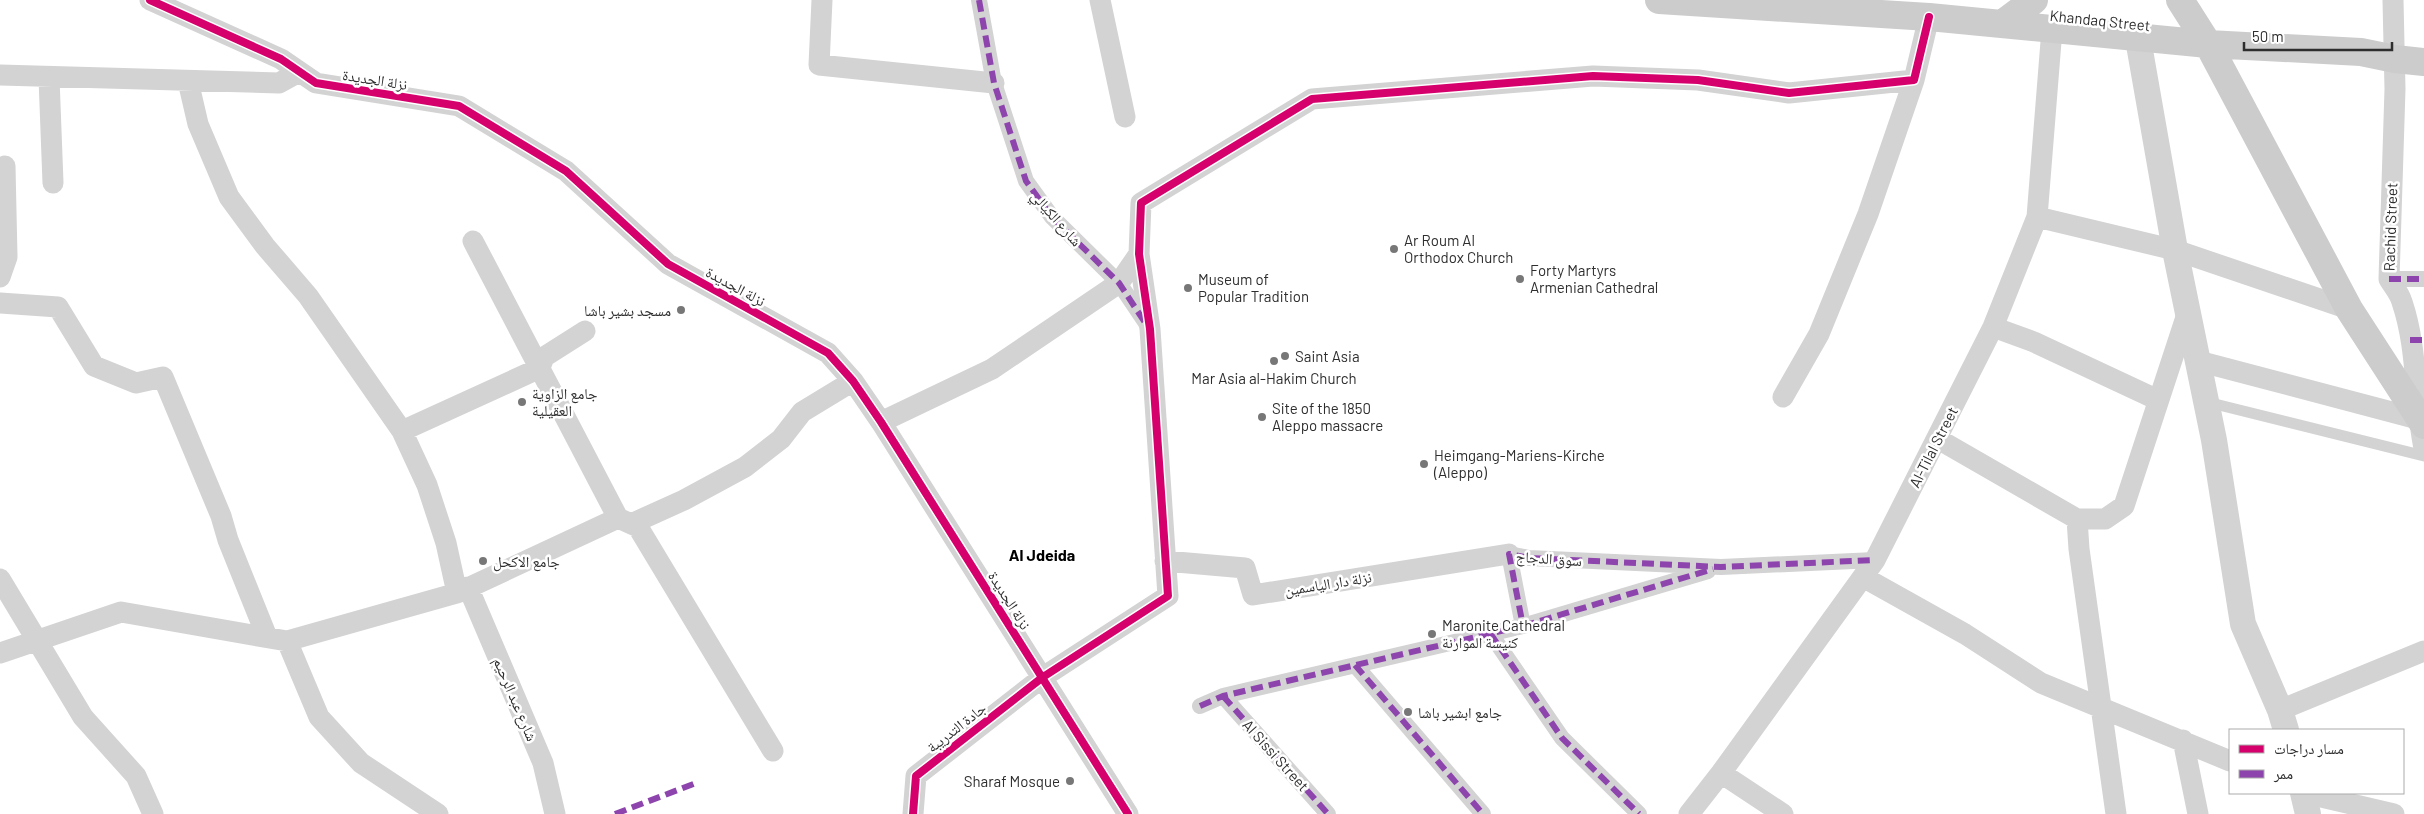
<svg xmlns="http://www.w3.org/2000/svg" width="2424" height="814" viewBox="0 0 2424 814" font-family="Barlow,'Noto Naskh Arabic',sans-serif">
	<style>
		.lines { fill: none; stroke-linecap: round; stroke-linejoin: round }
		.service { stroke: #d3d3d3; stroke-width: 11 }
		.pedestrian { stroke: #d3d3d3; stroke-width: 16 }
		.minor { stroke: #d3d3d3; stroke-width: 21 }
		.tertiary { stroke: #d3d3d3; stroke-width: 26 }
		.secondary { stroke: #ccc; stroke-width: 28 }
		.quiet { stroke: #8e44ad; stroke-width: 6; stroke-dasharray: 12 6; stroke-linecap: butt }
		.cycleway-casing { stroke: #fff; stroke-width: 11 }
		.cycleway { stroke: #d6006c; stroke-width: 8 }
		.poi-dot { fill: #777; stroke: #fff; stroke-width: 2 }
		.labels { text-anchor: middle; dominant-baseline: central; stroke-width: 5; stroke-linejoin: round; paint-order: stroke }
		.street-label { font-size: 15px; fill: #2e2e2e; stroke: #fff }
		.poi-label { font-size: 15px; fill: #2e2e2e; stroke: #fff; text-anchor: start }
		.neighbourhood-label { font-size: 16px; font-weight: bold; fill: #000; stroke: #fff }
	</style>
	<rect width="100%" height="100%" fill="#fff"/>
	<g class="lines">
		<path class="service" d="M2207,402l217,54"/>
		<path class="pedestrian" d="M979,0l15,83 32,98 26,36 67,66 29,43
			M2389,279h35
			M1523,626l185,-55
			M1490,633l72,105 77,76
			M1355,665l128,149
			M1223,696l105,118
			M1200,706l23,-10 300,-70 -14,-72 20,4 192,9 154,-7"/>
		<path class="minor" d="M150,0l131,59 35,24 143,23 107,65 102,93 160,89 25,28 28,41 247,392
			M822,0l-3,65 175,18
			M1100,0l25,117
			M2393,0l2,89 -6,190c4,7 11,15 13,23 16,47 12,98 22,146
			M0,75l279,8 20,-11
			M49,78l4,105
			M188,81l10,43 31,73 36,49 43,50 94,135 25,54 19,58 11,50
			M2037,217l138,33 174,59
			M473,241l145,277 20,9 135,224
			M0,277l7,-20 -2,-91
			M0,303l58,4 36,59 42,17 27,-6 58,139 7,24 39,97
			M1993,327l41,15 124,58
			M2198,361l220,58
			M1783,397l36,-63 49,-120 46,-134
			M881,422l111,-53 127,-86 20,-29
			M402,431l138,-63 4,-11 41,-26
			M1938,439l139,80
			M631,524l53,-24 61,-33 36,-28 21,-27 51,-31
			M1165,561l80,7 8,27 256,-41
			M1863,577l102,57 76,49 189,78
			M0,579l83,138 53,59 17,38
			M468,587l75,176 12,51
			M287,641l32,76 42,46 77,51
			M0,653l121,-41 166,29 170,-48 161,-75
			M2280,710l144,-59
			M2183,740l15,74
			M1721,773l62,41
			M2304,793l90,21
			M913,814l3,-38 127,-99 125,-81 -18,-267 -11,-75 2,-51 171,-104 281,-23 105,4 91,13 125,-13 15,-63
			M1689,814l32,-41 154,-213 118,-233 44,-110 15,-188
			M2116,814l-37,-265 -2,-30h28l19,-13 64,-195"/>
		<path class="tertiary" d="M2138,39l37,211 39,190 29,184 37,86 6,20
			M2303,793l5,21"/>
		<path class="secondary" d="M1659,0l270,17 279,27 153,8 34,7 29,3
			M2180,0l28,44 141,265 75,116
			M2002,24l32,-24"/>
		<path class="quiet" d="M979,0l15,83 32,98 26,36 67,66 27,41
			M2389,279h35
			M2410,340h14
			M1523,626l190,-57
			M1490,633l72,105 77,76
			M1355,665l128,149
			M1223,696l105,118
			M1200,706l23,-10 300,-70 -14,-72 20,4 192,9 154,-7
			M615,814l81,-31"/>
		<defs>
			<path id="cycleway" d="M150,0l131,59 35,24 143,23 107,65 102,93 160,89 25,28 28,41 247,392
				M913,814l3,-38 127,-99 125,-81 -18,-267 -11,-75 2,-51 171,-104 281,-23 105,4 91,13 125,-13 15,-63"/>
		</defs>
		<use href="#cycleway" class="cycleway-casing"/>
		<use href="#cycleway" class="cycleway"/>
	</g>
	<g class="poi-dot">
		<circle cx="1394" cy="249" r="5"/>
		<circle cx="1520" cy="279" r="5"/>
		<circle cx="1188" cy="288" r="5"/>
		<circle cx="681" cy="310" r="5"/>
		<circle cx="1285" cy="356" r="5"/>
		<circle cx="1274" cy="361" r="5"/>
		<circle cx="522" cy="402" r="5"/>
		<circle cx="1262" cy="417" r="5"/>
		<circle cx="1424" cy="464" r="5"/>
		<circle cx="483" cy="561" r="5"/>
		<circle cx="1432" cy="634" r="5"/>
		<circle cx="1408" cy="712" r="5"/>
		<circle cx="1070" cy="781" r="5"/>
	</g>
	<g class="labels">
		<g class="street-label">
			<text transform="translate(2100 20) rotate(6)">Khandaq Street</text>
			<text transform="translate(375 79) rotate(9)">نزلة الجديدة</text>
			<text transform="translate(1057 218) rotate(49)">شارع الكيالي</text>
			<text transform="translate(2390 227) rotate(-88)">Rachid Street</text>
			<text transform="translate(736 286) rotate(29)">نزلة الجديدة</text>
			<text transform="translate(1933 447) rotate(-63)">Al-Tilal Street</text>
			<text transform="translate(1549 558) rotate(4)">سوق الدجاج</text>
			<text transform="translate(1328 583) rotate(-9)">نزلة دار الياسمين</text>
			<text transform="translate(1010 600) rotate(58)">نزلة الجديدة</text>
			<text transform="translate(516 699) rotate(67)">شارع عبد الرحيم</text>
			<text transform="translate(956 727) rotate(-38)">جادة التدريبة</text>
			<text transform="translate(1276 755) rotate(48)">Al Sissi Street</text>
		</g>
		<g class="poi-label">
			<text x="1404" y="240">Ar Roum Al<tspan x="1404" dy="17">Orthodox Church</tspan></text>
			<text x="1530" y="270">Forty Martyrs<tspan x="1530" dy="17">Armenian Cathedral</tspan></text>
			<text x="1198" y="279">Museum of<tspan x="1198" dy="17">Popular Tradition</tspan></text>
			<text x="671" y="310" text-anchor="end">مسجد بشير باشا</text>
			<text x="1295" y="356">Saint Asia</text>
			<text x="1274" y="378" text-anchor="middle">Mar Asia al-Hakim Church</text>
			<text x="532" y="393">جامع الزاوية<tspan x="532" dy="17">العقيلية</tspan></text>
			<text x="1272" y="408">Site of the 1850<tspan x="1272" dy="17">Aleppo massacre</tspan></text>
			<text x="1434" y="455">Heimgang-Mariens-Kirche<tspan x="1434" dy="17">(Aleppo)</tspan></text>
			<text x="493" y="561">جامع الاكحل</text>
			<text x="1442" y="625">Maronite Cathedral<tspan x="1442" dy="17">كنيسة الموارنة</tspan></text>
			<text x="1418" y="712">جامع ابشير باشا</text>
			<text x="1060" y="781" text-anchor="end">Sharaf Mosque</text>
		</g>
		<g class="neighbourhood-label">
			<text x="1042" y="554">Al Jdeida</text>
		</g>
	</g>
	<rect x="2229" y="729" width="175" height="65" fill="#ffffff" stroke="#ababab"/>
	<rect x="2239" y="745" width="25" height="8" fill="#d6006c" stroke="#ababab"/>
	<text x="2274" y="754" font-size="15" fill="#2e2e2e">مسار دراجات</text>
	<rect x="2239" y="770" width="25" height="8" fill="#8e44ad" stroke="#ababab"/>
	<text x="2274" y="779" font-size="15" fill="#2e2e2e">ممر</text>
	<path d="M2244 42v8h148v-8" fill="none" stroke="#2e2e2e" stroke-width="2.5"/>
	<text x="2252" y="42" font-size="15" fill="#2e2e2e" stroke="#ffffff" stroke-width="4" paint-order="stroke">50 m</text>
</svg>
